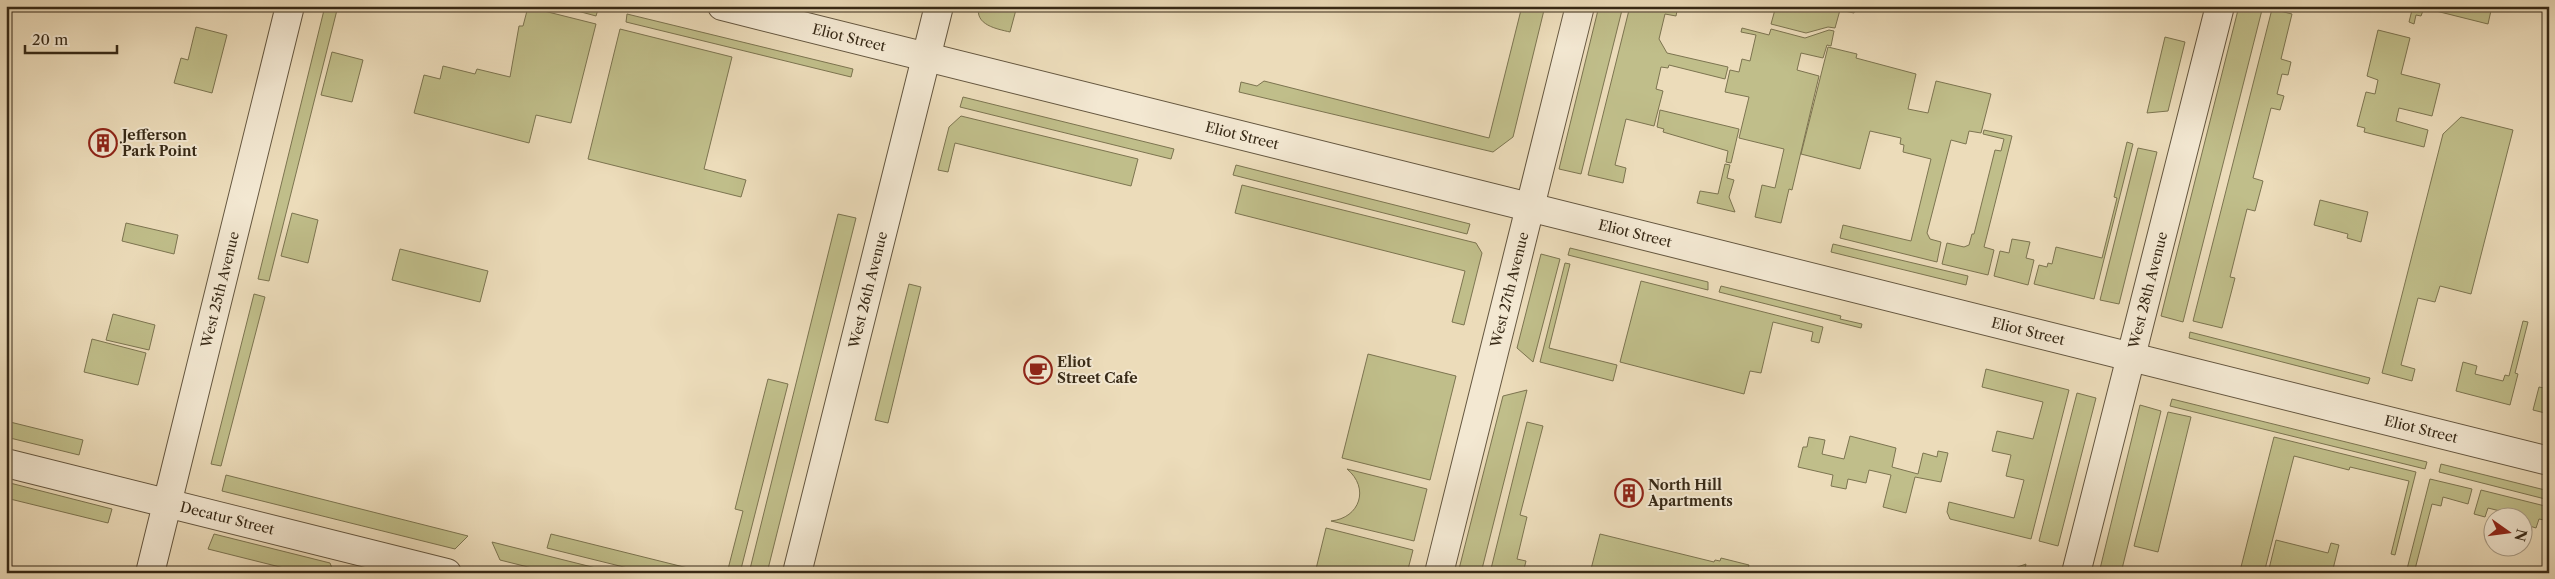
<svg xmlns="http://www.w3.org/2000/svg" width="2555" height="579" viewBox="0 0 2555 579" font-family="'Libre Caslon Text',serif">
	<style>
		.green { fill: #c0be8a; stroke: #7c7450 }
		.lines { fill: none; stroke-linecap: round; stroke-linejoin: round }
		.minor-casing { stroke: #64563f; stroke-width: 30 }
		.tertiary-casing { stroke: #64563f; stroke-width: 30 }
		.minor { stroke: #f3e8d2; stroke-width: 28 }
		.tertiary { stroke: #f3e8d2; stroke-width: 28 }
		.labels { text-anchor: middle; dominant-baseline: central; stroke-width: 4; stroke-linejoin: round; paint-order: stroke }
		.street-label { font-size: 14px; fill: #372916; stroke: #f3e8d2 }
		.poi-label { font-size: 14px; font-weight: bold; fill: #372916; stroke: #f3e8d2; text-anchor: start }
	</style>
	<rect width="100%" height="100%" fill="#ecdcba"/>
	<filter id="stains"><feTurbulence type="fractalNoise" baseFrequency=".004" numOctaves="4"/><feColorMatrix values="0 0 0 0 .2 0 0 0 0 .09 0 0 0 0 .02 0 0 0 .5 -.17"/></filter>
	<radialGradient id="worn" r=".72"><stop offset=".6" stop-color="#630" stop-opacity="0"/><stop offset="1" stop-color="#630" stop-opacity=".3"/></radialGradient>
	<path class="green" d="M325,6h13l-69,275 -11,-2z
		M559,6h40l-3,10z
		M979,6h38l-7,26c-13,-3 -36,-7 -31,-26z
		M1522,6h23l-32,131 -20,15 -254,-60 2,-10 16,4 7,-5 225,57z
		M1599,6h24l-42,168 -22,-5z
		M1630,6h48l-2,10 -11,-2 -6,25 8,14 61,14 -3,12 -56,-14 -1,3 -7,-1 -5,22 7,2 -9,35 -28,-7 -11,46 11,3 -3,15 -35,-8z
		M1776,6h80l-2,7 -14,-3 -5,18 -7,-1 -22,6 -35,-9z
		M2239,6h24l-80,316 -22,-6z
		M2413,6h79l-4,18 -64,-16 -3,8 -5,-1 -2,9 -5,-2z
		M528,7l68,17 -25,99 -35,-8 -7,28 -115,-30 10,-38 16,4 3,-13 32,8 2,-5 33,8 9,-51h4z
		M2272,9l20,5 -11,45 10,3 -3,13 -6,-1 -5,20 7,2 -4,14 -9,-2 -18,70 10,3 -8,30 -8,-2 -17,68 5,1 -13,50 -29,-7z
		M627,14l226,55 -2,8 -225,-55z
		M196,27l31,8 -15,58 -38,-10 7,-25 7,2z
		M1742,28l27,7 2,-6 34,9 24,-8 5,1 -3,15 -4,-1 -4,13 -22,-5 -4,17 22,6 -27,114 -3,-1 -8,34 -26,-6 7,-32 13,3 9,-39 -45,-11 10,-41 -24,-5 5,-22 9,2 3,-13 8,2 6,-26 -15,-3z
		M620,29l112,28 -28,112 42,11 -5,17 -153,-38z
		M2378,30l32,8 -9,36 39,10 -8,32 -33,-8 -3,13 32,9 -4,17 -60,-15 1,-4 -8,-2 9,-34 9,2 3,-14 -11,-4z
		M2165,37l20,5 -17,69 -21,2z
		M1828,47l29,7 -1,4 60,16 -8,35 20,4 8,-32 55,13 -10,39 -12,-2 -3,13 -15,-4 -24,93 3,6 11,3 -4,20 -97,-24 3,-13 68,16 20,-82 -28,-7 1,-7 -4,-1 1,-6 -31,-7 -10,38 -59,-15z
		M332,52l31,8 -11,42 -31,-7z
		M963,97l211,52 -3,10 -211,-52z
		M1660,110l79,19 -8,34 -5,-1 2,-11 -65,-19 1,-3 -7,-2z
		M961,116l177,43 -7,27 -176,-43 -7,29 -10,-2 11,-43z
		M2461,117l52,13 -42,164 -31,-8 -5,16 -17,-4 -17,67 14,4 -3,12 -30,-8 61,-239z
		M1984,130l28,6 -28,111 10,3 -6,25 -46,-11 5,-21 17,4 5,-2 3,-11h2l21,-84 6,1 3,-12 -21,-5z
		M2127,142l6,2 -39,155 -60,-15 5,-19 8,2 1,-4 4,1 4,-17 46,11 15,-60 -3,-1z
		M2138,148l19,4 -38,152 -19,-4z
		M1725,164l5,1 -3,13 7,2 -5,17 6,15 -38,-9 3,-12 18,3z
		M1236,165l234,59 -3,10 -234,-59z
		M1242,185l234,58 6,10 -18,72 -12,-3 13,-51 -230,-58z
		M2320,200l48,12 -7,30 -14,-4 1,-4 -34,-9z
		M292,213l26,7 -10,43 -27,-7z
		M838,214l18,4 -89,355h-18z
		M126,223l52,12 -4,19 -52,-13z
		M2012,239l18,3 -4,16 8,2 -6,25 -34,-9 6,-25 9,2z
		M1833,244l135,32 -2,9 -135,-33z
		M1570,248l138,34v8l-140,-35z
		M400,249l88,22 -8,31 -88,-22z
		M1541,254l19,5 -27,103 -16,-14z
		M1565,263l5,1 -21,84 68,17 -4,16 -73,-19z
		M1641,281l182,46 -4,16 -8,-2 2,-9 -40,-10 -12,51 -11,-2 -6,23 -124,-32z
		M909,284l12,3 -33,136 -13,-3z
		M1721,286l120,30 -1,3 22,5 -1,4 -142,-36z
		M254,294l11,3 -44,169 -10,-2z
		M113,314l42,11 -6,25 -43,-10z
		M2523,321l5,1 -13,51 3,1 -8,31 -54,-14 7,-29 14,4 -2,8 28,7 2,-6 4,1z
		M2190,332l180,46 -2,6 -179,-46z
		M92,339l54,14 -8,32 -54,-13z
		M1368,354l88,22 -26,104 -88,-22z
		M1986,369l83,21 -38,149 -81,-20 -3,-7 2,-10 65,16 10,-38 -18,-4 5,-21 -19,-4 5,-20 36,8 10,-37 -61,-15z
		M768,379l20,5 -48,189h-13l16,-62 -8,-2z
		M2539,387l10,2v25l-16,-4z
		M1527,390l-46,183h-23l45,-177z
		M2077,393l19,5 -38,148 -19,-5z
		M2172,399l255,63 -2,7 -255,-63z
		M2140,405l21,6 -40,162h-22z
		M2168,412l23,5 -33,135 -24,-6z
		M6,421l77,19 -4,15 -73,-18z
		M1527,422l16,4 -23,89 7,2 -10,42 9,2 -3,12h-33z
		M1850,436l46,12 -4,19 26,7 5,-21 14,4 1,-6 10,2 -7,29 -26,-5 -9,36 -23,-6 8,-32 -22,-5 -3,13 -18,-4 -2,10 -15,-3 2,-11 -35,-8 5,-20h4l2,-10 16,3 -3,14 22,5z
		M2274,437l142,35 -21,83 -4,-1 18,-73 -59,-14 -1,3 -55,-14 -30,117 -24,-2z
		M2441,464l108,27v9l-110,-28z
		M1347,469l80,20 -13,52 -83,-20c29,-3 39,-33 16,-52z
		M226,475l242,61 -13,13 -233,-58z
		M2430,479l42,10 -4,15 -25,-7 -2,9 -9,-2 -18,69h-8z
		M6,482l106,27 -4,14 -102,-25z
		M2481,490l68,17v14l-10,-2 -3,9 -13,-4 1,-7 -36,-9 -3,9 -11,-3z
		M1326,528l87,22 -6,23h-92z
		M214,534l116,29 4,10h-30l-96,-24z
		M551,534l157,39h-60l-101,-25z
		M1600,534l114,28 1,-2 5,1 1,-3 28,7 -2,8h-157z
		M2276,540l52,13 3,-10 8,2 -7,28h-64z
		M492,542l124,31h-64l-52,-13z
		M2026,564l-2,9h-23z"/>
	<g class="lines">
		<defs>
			<g id="minor">
				<path id="s1" d="M722,6l1827,455"/>
				<path id="s2" d="M6,463l441,110"/>
				<path id="s3" d="M150,573l140,-567"/>
				<path id="s4" d="M1439,573l141,-567"/>
				<path id="s5" d="M2076,573l144,-567"/>
			</g>
			<g id="tertiary">
				<path id="s6" d="M797,573l142,-567"/>
			</g>
		</defs>
		<use href="#minor" class="minor-casing"/>
		<use href="#tertiary" class="tertiary-casing"/>
		<use href="#minor" class="minor"/>
		<use href="#tertiary" class="tertiary"/>
	</g>
	<defs>
		<symbol id="building-ring" viewBox="-11 -11 22 22"><circle r="9.5" fill="#f3e8d2" stroke="#8f2418" stroke-width="1.5"/><path d="M-4-6H4V6H1V3H-1V6H-4ZM-2.5-4.3h1.7v1.8h-1.7ZM.8-4.3h1.7v1.8H.8ZM-2.5-1h1.7V.8h-1.7ZM.8-1h1.7V.8H.8Z" fill="#8f2418"/></symbol>
		<symbol id="cafe-ring" viewBox="-11 -11 22 22"><circle r="9.5" fill="#f3e8d2" stroke="#8f2418" stroke-width="1.5"/><path d="M-5.5-4.5H6V0H3Q3 3.5 0 3.5H-2.5Q-5.5 3.5-5.5 0ZM3-3.2v2h1.7v-2ZM-6 4.5H4V6H-6Z" fill="#8f2418"/></symbol>
	</defs>
	<g fill-rule="evenodd">
		<use href="#building-ring" x="87" y="127" width="32" height="32"/>
		<use href="#cafe-ring" x="1022" y="354" width="32" height="32"/>
		<use href="#building-ring" x="1613" y="477" width="32" height="32"/>
	</g>
	<g class="labels">
		<g class="street-label">
			<text stroke="none"><textPath href="#s1" startOffset="131">Eliot Street</textPath></text>
			<text stroke="none"><textPath href="#s1" startOffset="536">Eliot Street</textPath></text>
			<text stroke="none"><textPath href="#s1" startOffset="941">Eliot Street</textPath></text>
			<text stroke="none"><textPath href="#s3" startOffset="292">West 25th Avenue</textPath></text>
			<text stroke="none"><textPath href="#s6" startOffset="292">West 26th Avenue</textPath></text>
			<text stroke="none"><textPath href="#s4" startOffset="292">West 27th Avenue</textPath></text>
			<text stroke="none"><textPath href="#s5" startOffset="292">West 28th Avenue</textPath></text>
			<text stroke="none"><textPath href="#s1" startOffset="1346">Eliot Street</textPath></text>
			<text stroke="none"><textPath href="#s1" startOffset="1751">Eliot Street</textPath></text>
			<text stroke="none"><textPath href="#s2" startOffset="228">Decatur Street</textPath></text>
		</g>
		<g class="poi-label">
			<text x="122" y="135">Jefferson<tspan x="122" dy="16">Park Point</tspan></text>
			<text x="1057" y="362">Eliot<tspan x="1057" dy="16">Street Cafe</tspan></text>
			<text x="1648" y="485">North Hill<tspan x="1648" dy="16">Apartments</tspan></text>
		</g>
	</g>
	<rect width="2555" height="579" fill="none" stroke="#ecdcba" stroke-width="25"/>
	<rect x="8" y="8" width="2540" height="564" fill="none" stroke="#372916" stroke-width="2.5"/>
	<rect x="12" y="12" width="2530" height="554" fill="none" stroke="#372916"/>
	<g transform="translate(2508 532) rotate(104)"><circle r="24" fill="#f3e8d2" stroke="#a89c87"/>
	<path d="M0-4L9 19L0 12L-9 19Z" fill="#8f2418"/>
	<text y="-8" font-size="14" font-weight="bold" text-anchor="middle" fill="#372916">N</text>
	</g>
	<path d="M25 45v8h92v-8" fill="none" stroke="#372916" stroke-width="2.5"/>
	<text x="32" y="45" font-size="15" fill="#372916" stroke="#f3e8d2" stroke-width="4" paint-order="stroke">20 m</text>
	<rect width="100%" height="100%" filter="url(#stains)"/>
	<rect width="100%" height="100%" fill="url(#worn)"/>
</svg>
